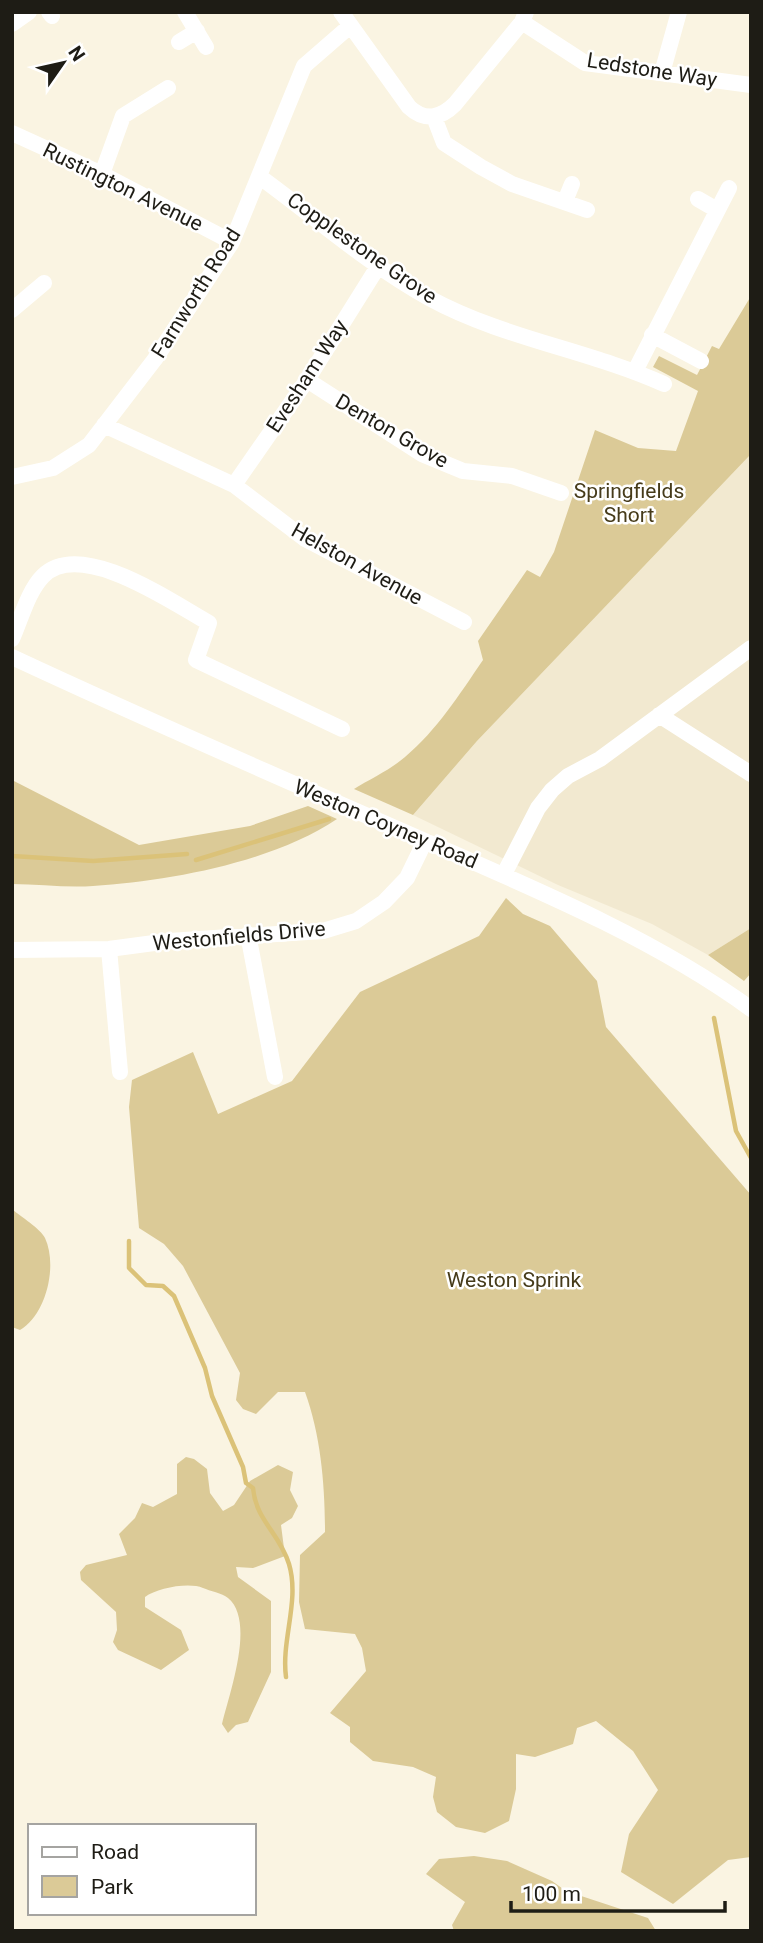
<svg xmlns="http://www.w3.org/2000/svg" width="763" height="1943" viewBox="0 0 763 1943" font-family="Roboto,sans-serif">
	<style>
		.built { fill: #f2e9d0 }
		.green { fill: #dbca97 }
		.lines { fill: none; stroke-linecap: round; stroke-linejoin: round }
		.stream { stroke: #dbc278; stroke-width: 4.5 }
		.minor { stroke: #fff; stroke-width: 16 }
		.labels { text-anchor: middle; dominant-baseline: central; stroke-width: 5; stroke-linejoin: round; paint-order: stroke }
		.street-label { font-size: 21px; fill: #1e1c15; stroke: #fff }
		.park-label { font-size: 21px; fill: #463b1a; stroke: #fff }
	</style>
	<rect width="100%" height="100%" fill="#faf4e2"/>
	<path class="built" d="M751,454v474l-43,27 -56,-31 -94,-39 -145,-70 64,-74z"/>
	<path class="green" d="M751,296v158l-274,287 -64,74 -59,-26c16,-10 36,-19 51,-32 32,-27 54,-62 78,-97l-5,-19 49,-71 13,7 14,-25 41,-122 43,18 38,3 22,-60 -45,-24 6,-11 38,19 15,-29 7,3z
		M12,780l127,65 111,-19 58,-20 29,13c-64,43 -167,62 -244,67 -26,2 -54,-2 -81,-2z
		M506,898l17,16 27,12 47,55 9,46 145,168v662l-23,3 -55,44 -52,-32 8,-38 29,-44 -25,-39 -37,-30 -19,7 -4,16 -38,13 -19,-3v35l-7,32 -24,12 -29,-6 -19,-15 -4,-15 3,-20 -23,-10 -40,-6 -23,-19v-15l-20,-14 36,-42 -4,-23 -7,-14 -50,-5 -6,-27 1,-47 25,-23c0,-46 -4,-96 -20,-140h-27l-22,22 -13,-5 -7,-9 4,-27 -57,-107 -19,-22 -25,-16 -10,-121 3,-27 61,-28 25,62 74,-33 68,-89 119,-56z
		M751,928v45l-7,8 -36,-26z
		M12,1209c9,8 28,19 33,29 13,28 1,77 -25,92l-8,-3z
		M186,1457l8,2 13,10 3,24 13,18 11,-6 16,-24 28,-16 15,7 -3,18 8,16 -6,12 -11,7 4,31 -32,12 -17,-1 2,10 33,24v71l-23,50 -12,3 -8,8 -6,-9c7,-30 34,-103 6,-126 -6,-5 -18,-7 -25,-10 -14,-6 -46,0 -58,9v10l36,23 8,20 -28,20 -43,-20 -5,-8 4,-12 -1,-18 -35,-32 -1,-8 6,-7 41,-10 -8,-21 16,-16 7,-15 11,4 24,-13v-30z
		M474,1856l33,5 45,20 14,10 82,27 8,13h-202l-2,-6 13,-23 -39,-28 13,-15z"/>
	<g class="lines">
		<path class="stream" d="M12,856l81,5 94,-7
			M196,860l133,-41
			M714,1018l22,113 15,27
			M129,1241v27l17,17 17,1 11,10 31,72 7,28 31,71 3,16 7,5c3,33 26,44 36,76 11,37 -8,76 -3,113"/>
		<path class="minor" d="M49,12l3,4
			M185,12l21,35
			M341,12l68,95c16,15 32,11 46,-3l67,-82 4,-10
			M522,22l63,41 166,22
			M12,24l17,-12
			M179,42l18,-11
			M662,73l17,-61
			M434,117l10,26 37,24 31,17 75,26
			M12,133l90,41 130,68
			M102,174l21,-58 45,-28
			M260,177c55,40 109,88 169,121 73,40 159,52 235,86
			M698,199l19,11
			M565,201l7,-17
			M12,310l32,-27
			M652,335l49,26
			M635,371l94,-183
			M307,380l115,74 41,17 49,5 49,17
			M104,425l130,60 71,54 159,83
			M12,477l41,-9 36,-23 66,-86 77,-117 72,-176 46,-40
			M234,485l73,-105 72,-115
			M12,639c9,-20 16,-48 31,-63 38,-38 130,27 166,47l-13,37 146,69
			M12,657c137,64 275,124 413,184 108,47 230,98 326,168
			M659,715l92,59
			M504,874l34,-66 14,-18 16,-14 32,-17 151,-111
			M248,934l27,143
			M109,949l11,123
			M12,950l97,-1 60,-8 154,-10 33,-10 28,-19 23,-24 18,-37"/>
	</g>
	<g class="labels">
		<g class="street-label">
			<text transform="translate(652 70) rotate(9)">Ledstone Way</text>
			<text transform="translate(123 187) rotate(26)">Rustington Avenue</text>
			<text transform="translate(362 248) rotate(35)">Copplestone Grove</text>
			<text transform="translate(196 293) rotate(-58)">Farnworth Road</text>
			<text transform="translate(307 376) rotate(-57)">Evesham Way</text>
			<text transform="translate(392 431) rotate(30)">Denton Grove</text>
			<text transform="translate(357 564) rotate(29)">Helston Avenue</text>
			<text transform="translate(386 824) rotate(23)">Weston Coyney Road</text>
			<text transform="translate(239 936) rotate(-5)">Westonfields Drive</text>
		</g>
		<g class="park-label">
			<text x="629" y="491">Springfields<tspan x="629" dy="24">Short</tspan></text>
			<text x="514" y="1280">Weston Sprink</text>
		</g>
	</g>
	<rect width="763" height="1943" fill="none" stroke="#1e1c15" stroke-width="28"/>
	<rect x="28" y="1824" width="228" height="91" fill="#ffffff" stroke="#a5a4a1" stroke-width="2"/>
	<rect x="42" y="1847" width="35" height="10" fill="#ffffff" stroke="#a5a4a1" stroke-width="2"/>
	<text x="91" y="1859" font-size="21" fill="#1e1c15">Road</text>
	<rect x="42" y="1876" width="35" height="21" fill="#dbca97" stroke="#a5a4a1" stroke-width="2"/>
	<text x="91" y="1894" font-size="21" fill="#1e1c15">Park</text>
	<g transform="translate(63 63) rotate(56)" stroke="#ffffff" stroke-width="5" paint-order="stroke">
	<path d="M0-5L12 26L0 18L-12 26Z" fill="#1e1c15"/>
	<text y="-10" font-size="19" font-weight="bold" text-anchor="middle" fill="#1e1c15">N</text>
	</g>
	<path d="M511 1901v10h214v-10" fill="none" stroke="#1e1c15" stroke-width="3.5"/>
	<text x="522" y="1901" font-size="21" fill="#1e1c15" stroke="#ffffff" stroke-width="5" paint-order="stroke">100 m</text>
</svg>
